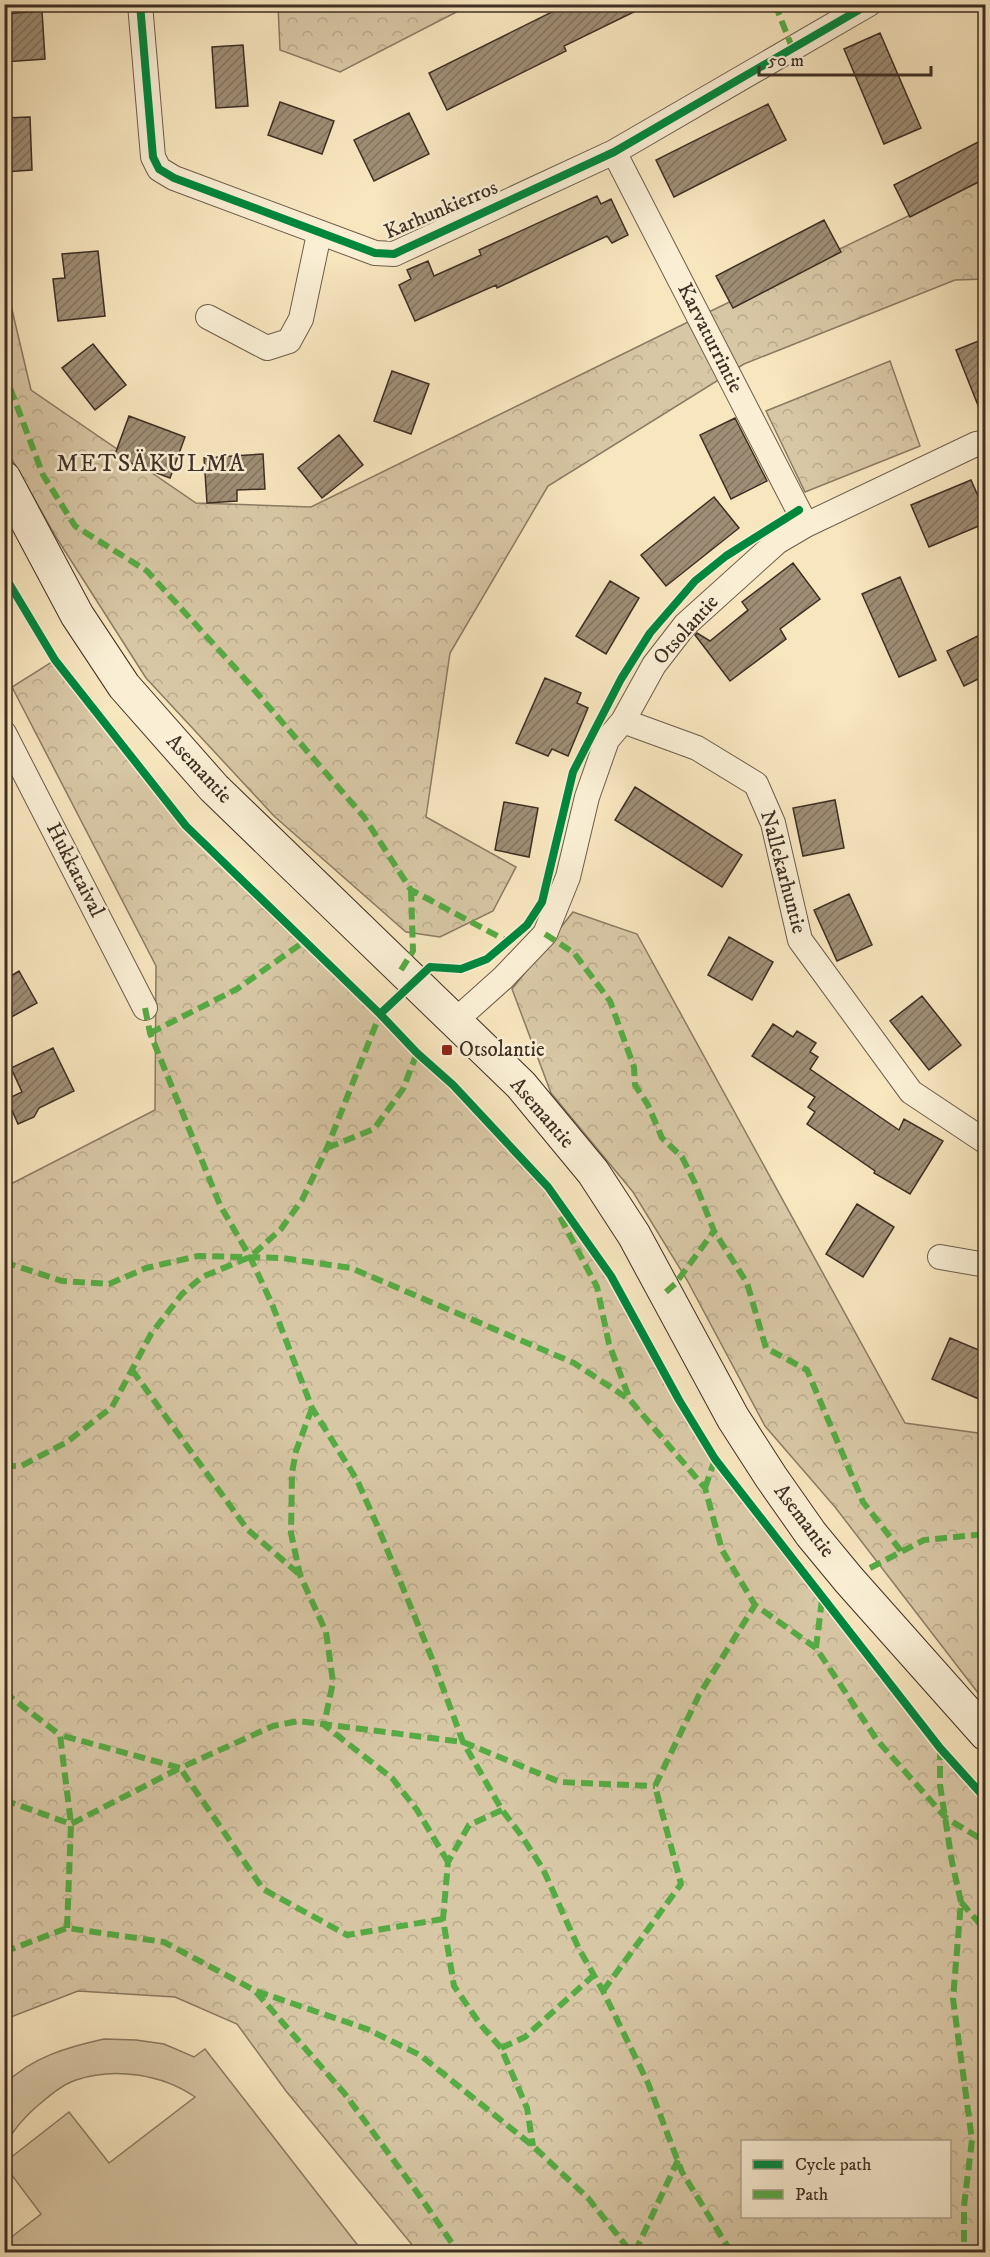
<svg xmlns="http://www.w3.org/2000/svg" width="990" height="2257" viewBox="0 0 990 2257" font-family="'IM FELL DW Pica',serif">
	<style>
		.forest { fill: url(#forest-crowns); stroke: #8b7b64; stroke-width: 1.5; fill-rule: evenodd }
		.pitch { fill: #d8c7a5; stroke: #8b7b64; stroke-width: 1.5 }
		.building { fill: url(#building-hatch); stroke: #3e2f24; stroke-width: 1.5 }
		.lines { fill: none; stroke-linecap: round; stroke-linejoin: round }
		.minor-casing { stroke: #6c5d4b; stroke-width: 26 }
		.secondary-casing { stroke: #3e2f24; stroke-width: 35 }
		.minor { stroke: #faefd5; stroke-width: 24 }
		.secondary { stroke: #faefd5; stroke-width: 33 }
		.quiet { stroke: #55ab44; stroke-width: 6; stroke-dasharray: 12 6; stroke-linecap: butt }
		.cycleway-casing { stroke: #faefd5; stroke-width: 11 }
		.cycleway { stroke: #00873e; stroke-width: 8 }
		.poi-dot { fill: #8f2418; stroke: #faefd5; stroke-width: 2 }
		.labels { text-anchor: middle; dominant-baseline: central; stroke-width: 5; stroke-linejoin: round; paint-order: stroke }
		.street-label { font-size: 21px; fill: #3e2f24; stroke: #faefd5 }
		.poi-label { font-size: 21px; fill: #3e2f24; stroke: #faefd5; text-anchor: start }
		.quarter-label { font-size: 24px; letter-spacing: 1.5px; fill: #3e2f24; stroke: #faefd5 }
	</style>
	<defs>
		<pattern id="forest-crowns" width="20" height="18" patternUnits="userSpaceOnUse" patternTransform="scale(1.5)"><rect width="20" height="18" fill="#d8c7a5"/><path d="M2 6a3 3 0 1 1 6 0M12 15a3 3 0 1 1 6 0" fill="none" stroke="#baab8e"/></pattern>
		<pattern id="building-hatch" width="6" height="6" patternUnits="userSpaceOnUse" patternTransform="scale(1.5)"><rect width="6" height="6" fill="#9f8e75"/><path d="M-1 1l2-2M0 6l6-6M5 7l2-2" fill="none" stroke="#837460"/></pattern>
	</defs>
	<rect width="100%" height="100%" fill="#f8e6bf"/>
	<filter id="stains"><feTurbulence type="fractalNoise" baseFrequency=".00333" numOctaves="4"/><feColorMatrix values="0 0 0 0 .2 0 0 0 0 .09 0 0 0 0 .02 0 0 0 .5 -.17"/></filter>
	<radialGradient id="worn" r=".72"><stop offset=".6" stop-color="#630" stop-opacity="0"/><stop offset="1" stop-color="#630" stop-opacity=".3"/></radialGradient>
	<path class="forest" d="M278,5v-1l192,1 -130,67 -60,-22z
		M985,179v100l-30,1 -211,84 -196,122 -98,167 -24,164 90,50 -23,44 -53,26 -34,-5 -132,-116 -128,-138 -90,-141 -51,-90 -1,-171 27,114 165,113 115,4 375,-184z
		M890,361l30,85 -115,46 -39,-81z
		M55,660l131,166 194,188 37,39 36,32 95,102 63,89 68,124 36,59 225,289 45,51v453h-567l-132,-161 -49,-67 -62,-27 -97,-6 -70,27 -3,4v-835l150,-77 1,-144 -144,-279zM742,2142h208v74h-208z
		M573,912l64,22 268,489 80,11v268l-150,-195 -70,-81 -78,-146 -54,-88 -82,-99 -39,-104z"/>
	<path class="pitch" d="M104,2039l32,1 28,4 30,13 11,-8 158,203h-358v-10l36,-28 -36,-48v-4l64,-50 40,51 86,-66c-33,-23 -81,-30 -119,-17 -15,5 -29,18 -41,28 -12,11 -25,25 -30,40v-64c27,-27 63,-37 99,-45z"/>
	<path class="building" d="M568,4h82l-86,42 2,5 -119,59 -18,-37z
		M42,11l3,48 -41,3v-48z
		M880,33l41,95 -37,16 -40,-95z
		M243,45l5,61 -32,2 -4,-61z
		M280,102l54,19 -12,33 -54,-19z
		M768,104l18,36 -112,57 -18,-37z
		M409,113l20,41 -55,27 -20,-41z
		M30,117l2,53 -28,2v-54z
		M986,138v40l-76,39 -16,-32z
		M597,196l4,8 10,-5 17,36 -16,8 -5,-7 -110,52 -1,-3 -81,36 -16,-36 12,-6 -4,-9 21,-9 6,15 47,-21 -2,-5z
		M824,220l17,32 -108,56 -17,-32z
		M98,251l7,65 -47,5 -5,-42 12,-1 -3,-24z
		M986,338v85h-1l-29,-73z
		M93,344l33,41 -31,25 -33,-42z
		M392,371l37,13 -18,50 -37,-13z
		M129,416l56,21 -15,41 -56,-21z
		M735,418l32,63 -36,18 -31,-64z
		M339,435l24,30 -41,33 -24,-30z
		M263,454l2,35 -28,1v11l-30,2 -3,-45z
		M971,480l15,34v9l-57,24 -18,-42z
		M714,497l25,31 -73,58 -25,-31z
		M793,563l27,36 -40,30 6,10 -56,42 -35,-46 2,-2 13,8 38,-31 -6,-8z
		M900,577l36,83 -37,17 -37,-83z
		M610,581l29,17 -33,56 -30,-18z
		M986,632v43l-22,11 -17,-35z
		M545,678l36,15 -4,10 11,5 -20,48 -16,-7 -4,7 -32,-13z
		M635,787l107,68 -20,32 -107,-67z
		M835,800l9,48 -41,8 -10,-48z
		M504,802l34,6 -9,49 -34,-7z
		M849,894l23,51 -35,16 -23,-51z
		M729,937l44,25 -21,38 -44,-25z
		M19,971l18,32 -33,18v-41z
		M922,996l39,49 -32,25 -39,-49z
		M773,1024l20,13 4,-6 19,12 -6,9 8,5 -8,12 89,61 5,-11 39,22 -33,53 -36,-21 1,-2 -68,-47 8,-12 -7,-5 7,-10 -63,-41z
		M53,1048l21,43 -35,17 -5,9 -16,7 -11,-25 15,-7 -11,-24z
		M857,1204l37,23 -31,50 -37,-23z
		M950,1338l36,15v49l-54,-23z"/>
	<g class="lines">
		<defs>
			<path id="minor" d="M140,4l13,153 6,12 15,9 201,75 19,1 220,-102 255,-148
				M614,152l192,373
				M208,317l59,31 22,-7 12,-22 18,-85
				M623,721l74,27 59,36 17,39 27,117 111,152 75,50
				M4,733l141,275
				M455,1021l48,-43 42,-44 23,-57 19,-80 20,-57 16,-19 31,-56 31,-40 92,-83 29,-17 170,-81 10,-2
				M940,1257l46,8"/>
			<path id="secondary" d="M4,478l73,137 47,71 90,102 307,297 72,87 41,63 99,183 38,59 40,57 38,46 137,154"/>
		</defs>
		<use href="#minor" class="minor-casing"/>
		<use href="#secondary" class="secondary-casing"/>
		<use href="#minor" class="minor"/>
		<use href="#secondary" class="secondary"/>
		<path class="quiet" d="M775,4l18,46
			M4,372l39,103 32,51 72,45 91,100 126,146 47,73 96,51
			M545,934l29,19 36,48 24,66 1,18 13,20 14,33 20,19 13,26 19,48 33,52 19,65 41,22 56,132 38,49
			M401,970l12,-19 -2,-61
			M145,1008l5,25 70,172 30,52 22,47 40,104 45,72 20,45 56,136 30,81 39,68 19,25 22,34 36,80 24,42 45,92 34,89 49,80
			M150,1033l87,-44 68,-48
			M327,1148l47,-19 29,-40 14,-36
			M560,1217l37,70 12,57 21,56
			M4,1262l58,19 47,3 37,-16 52,-12 84,2 69,10 223,95 56,37 75,88 17,62 33,55 61,43 61,92 69,78 40,24
			M666,1292l9,-8 39,-53
			M132,1370l115,159 53,46
			M312,1408l-16,43 -4,22 -1,60 9,42 26,57 7,50 -9,43 68,53 25,32 31,52
			M4,1466h17l46,-24 45,-35 39,-73 31,-40 20,-17 48,-20 31,-28 21,-29 25,-52 53,-134
			M705,1488l10,-29
			M870,1568l54,-28 62,-6
			M816,1648l6,-49
			M4,1692l56,43
			M940,1748v37l12,77 9,40 -8,97 19,141 -8,66v46
			M4,1800l67,24 109,-56 83,121 84,46 96,-16
			M502,1810l-33,15 -21,37 -5,57 11,67 26,38 21,24 26,60 6,38
			M961,1902l25,29
			M67,1928l4,-104 -11,-89 120,33 93,-42 26,-5 164,21 97,40 95,4
			M4,1952l63,-24 97,14 92,49 111,38 53,26 113,91 55,52 43,54
			M603,1991l78,-107 -26,-98 44,-91 56,-90
			M256,1992l89,102 74,101 39,57
			M501,2048l24,-11 70,-63
			M635,2252l43,-92"/>
		<defs>
			<path id="cycleway" d="M140,4l13,153 6,12 15,9 201,75 19,1 220,-102 255,-148
				M4,575l51,85 131,166 194,188 37,39 36,32 95,102 63,89 68,124 36,59 225,289 46,51
				M380,1014l50,-47 31,2 26,-10 40,-34 15,-23 31,-130 48,-93 29,-46 45,-52 31,-25 73,-46"/>
		</defs>
		<use href="#cycleway" class="cycleway-casing"/>
		<use href="#cycleway" class="cycleway"/>
	</g>
	<rect class="poi-dot" x="441" y="1044" width="12" height="12" rx="3"/>
	<g class="labels">
		<g class="street-label">
			<text transform="translate(441 210) rotate(-23)">Karhunkierros</text>
			<text transform="translate(710 338) rotate(63)">Karvaturrintie</text>
			<text transform="translate(686 630) rotate(-48)">Otsolantie</text>
			<text transform="translate(199 769) rotate(47)">Asemantie</text>
			<text transform="translate(75 870) rotate(63)">Hukkataival</text>
			<text transform="translate(783 872) rotate(75)">Nallekarhuntie</text>
			<text transform="translate(542 1113) rotate(49)">Asemantie</text>
			<text transform="translate(804 1521) rotate(53)">Asemantie</text>
		</g>
		<g class="poi-label">
			<text x="459" y="1050">Otsolantie</text>
		</g>
		<g class="quarter-label">
			<text x="151" y="464">METSÄKULMA</text>
		</g>
	</g>
	<rect width="990" height="2257" fill="none" stroke="#f8e6bf" stroke-width="24"/>
	<rect x="6" y="6" width="978" height="2245" fill="none" stroke="#3e2f24" stroke-width="3"/>
	<rect x="12" y="12" width="966" height="2233" fill="none" stroke="#3e2f24" stroke-width="1.5"/>
	<rect x="741" y="2140" width="210" height="78" fill="#faefd5" stroke="#afa28e" stroke-width="1.5"/>
	<rect x="753" y="2160" width="30" height="9" fill="#00873e" stroke="#afa28e" stroke-width="1.5"/>
	<text x="795" y="2170" font-size="18" fill="#3e2f24">Cycle path</text>
	<rect x="753" y="2190" width="30" height="9" fill="#55ab44" stroke="#afa28e" stroke-width="1.5"/>
	<text x="795" y="2200" font-size="18" fill="#3e2f24">Path</text>
	<path d="M759 66v9h172v-9" fill="none" stroke="#3e2f24" stroke-width="3"/>
	<text x="768" y="66" font-size="18" fill="#3e2f24" stroke="#faefd5" stroke-width="4.5" paint-order="stroke">50 m</text>
	<rect width="100%" height="100%" filter="url(#stains)"/>
	<rect width="100%" height="100%" fill="url(#worn)"/>
</svg>
